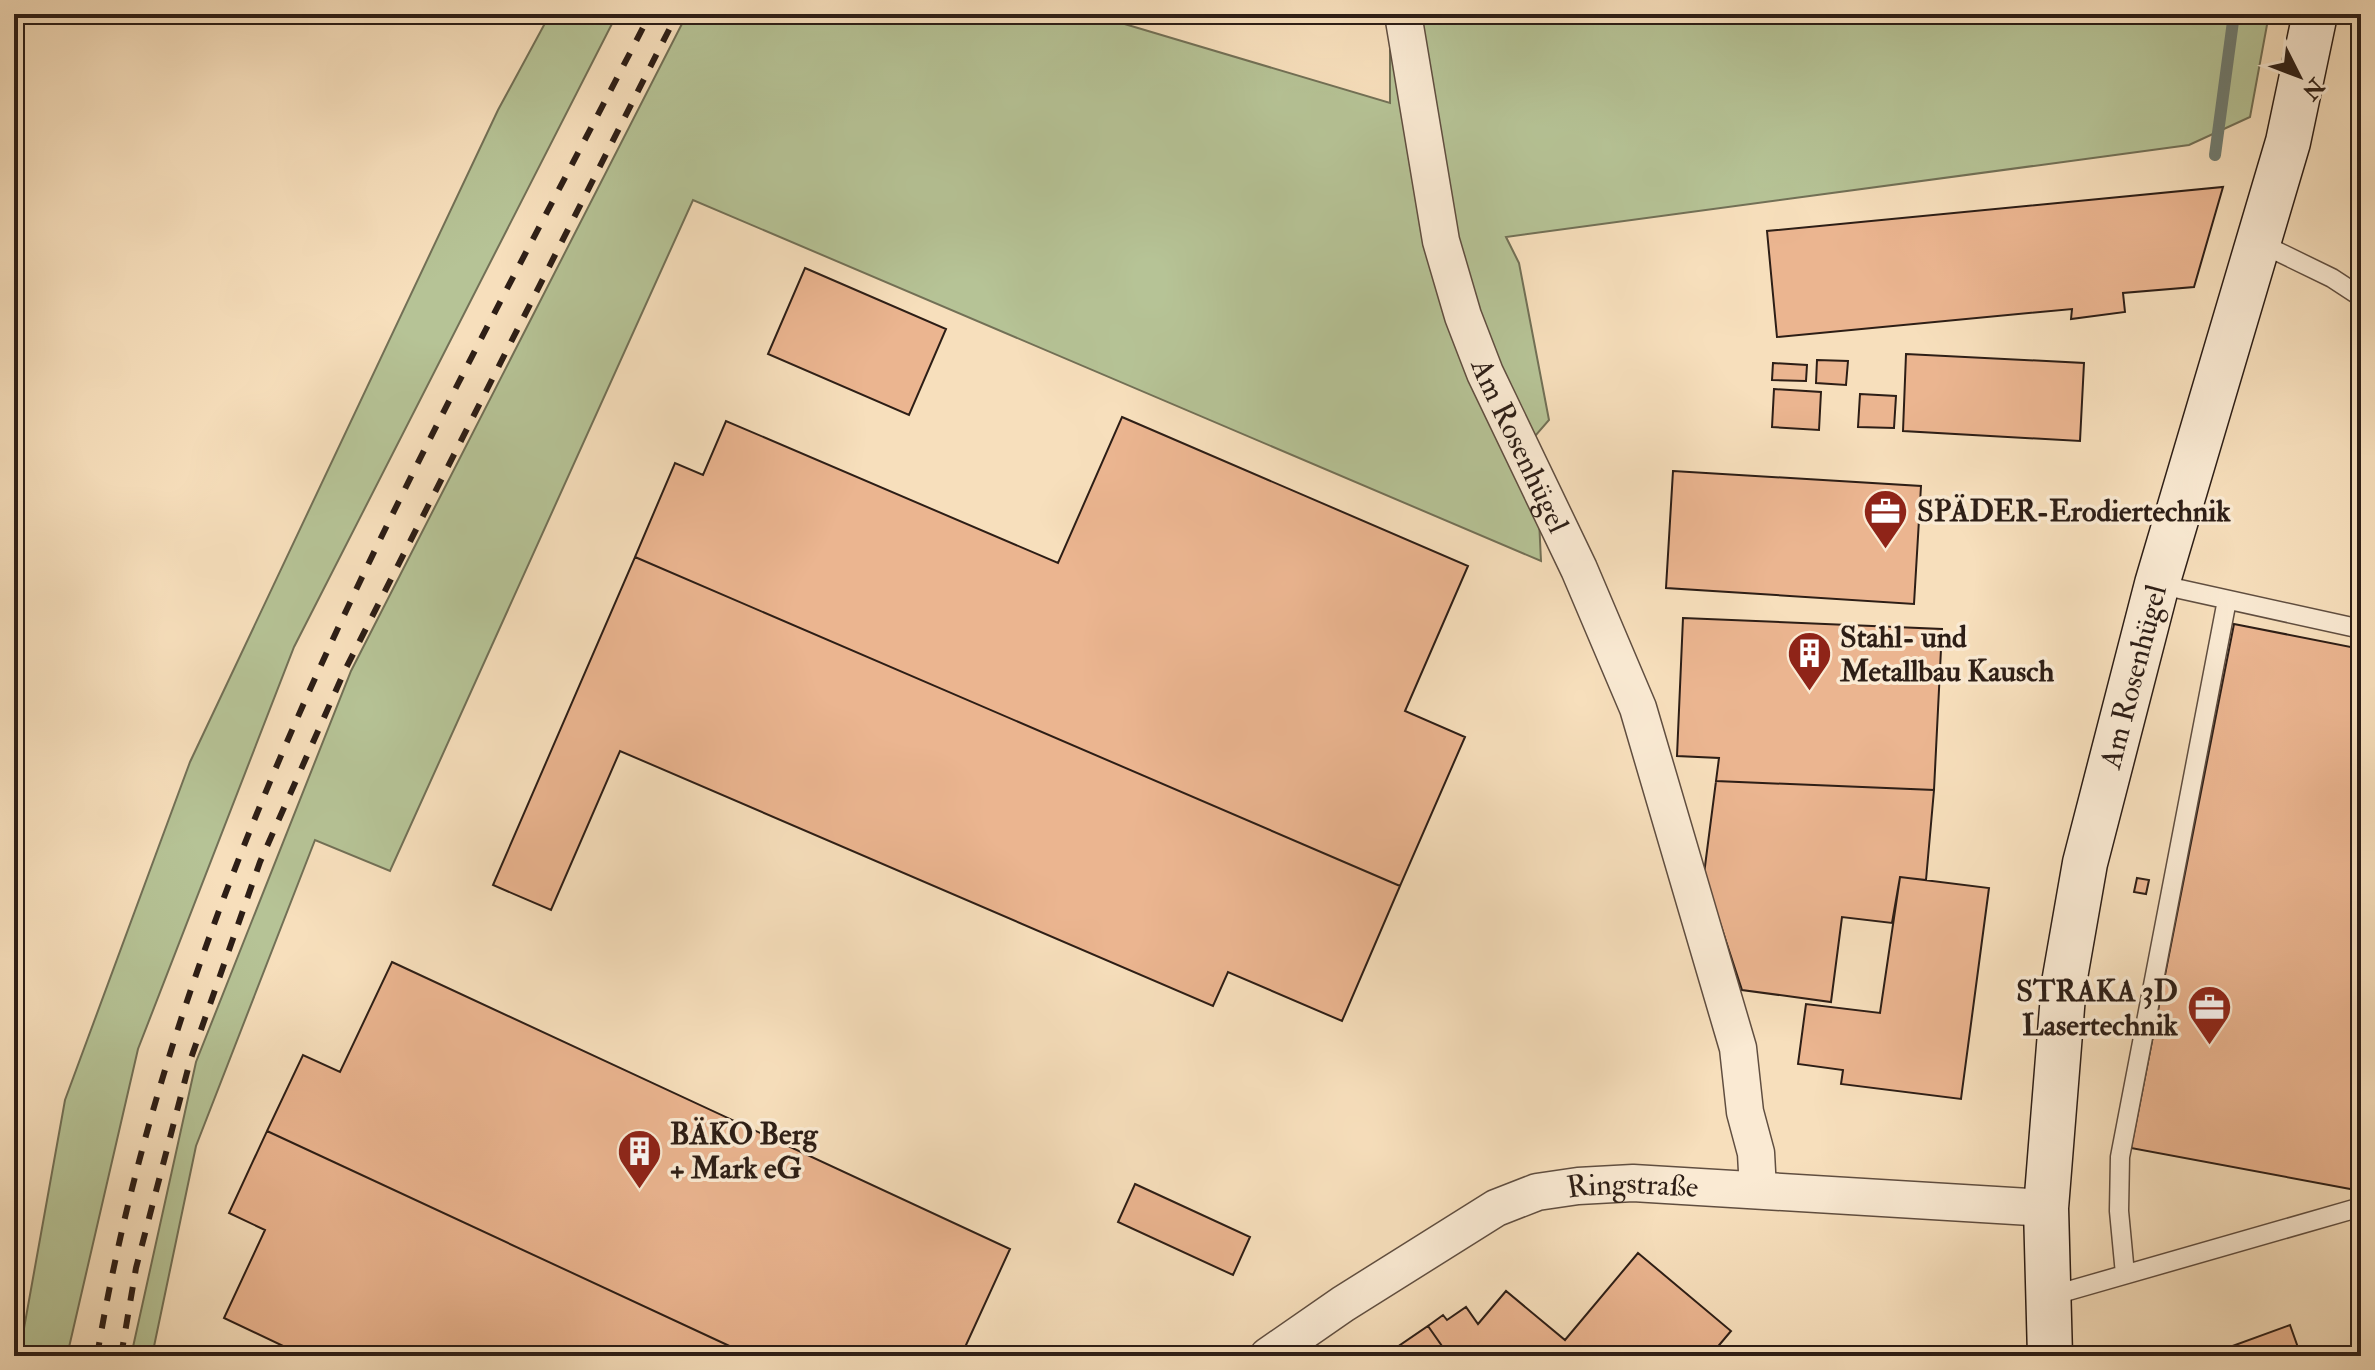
<svg xmlns="http://www.w3.org/2000/svg" width="2375" height="1370" viewBox="0 0 2375 1370" font-family="'IM FELL Double Pica',serif">
	<style>
		.green { fill: #b6c396; stroke: #727056; stroke-width: 2 }
		.lines { fill: none; stroke-linecap: round; stroke-linejoin: round }
		.stream { stroke: #707d72; stroke-width: 12 }
		.building { fill: #ebb590; stroke: #2d1e16; stroke-width: 2 }
		.lane-casing { stroke: #604e40; stroke-width: 21 }
		.street-casing { stroke: #604e40; stroke-width: 39 }
		.secondary-casing { stroke: #2d1e16; stroke-width: 47 }
		.lane { stroke: #faead3; stroke-width: 18 }
		.street { stroke: #faead3; stroke-width: 36 }
		.secondary { stroke: #faead3; stroke-width: 44 }
		.rail { stroke: #2d1e16; stroke-width: 6; stroke-dasharray: 14 14; stroke-linecap: butt }
		.labels { text-anchor: middle; dominant-baseline: central; stroke-width: 7; stroke-linejoin: round; paint-order: stroke }
		.street-label { font-size: 30px; fill: #2d1e16; stroke: #faead3 }
		.poi-label { font-size: 30px; font-weight: bold; fill: #2d1e16; stroke: #faead3; text-anchor: start }
	</style>
	<rect width="100%" height="100%" fill="#f7dfbc"/>
	<filter id="stains"><feTurbulence type="fractalNoise" baseFrequency=".0025" numOctaves="4"/><feColorMatrix values="0 0 0 0 .2 0 0 0 0 .09 0 0 0 0 .02 0 0 0 .5 -.17"/></filter>
	<radialGradient id="worn" r=".72"><stop offset=".6" stop-color="#630" stop-opacity="0"/><stop offset="1" stop-color="#630" stop-opacity=".3"/></radialGradient>
	<path class="green" d="M550,14h67l-323,633 -156,402 -71,307h-48l46,-256 125,-338 308,-652z
		M687,14h404l299,89v-89h879l-19,103 -61,28 -683,92 13,26 30,157 -14,16 6,125 -848,-361 -303,671 -75,-31 -119,306 -44,210h-21l65,-294 155,-391z"/>
	<g class="lines">
		<path class="stream" d="M2215,155l19,-141"/>
	</g>
	<path class="building" d="M2223,187l-29,100 -71,6 2,19 -54,7 1,-10 -295,28 -10,-106z
		M805,268l141,61 -37,86 -141,-61z
		M1906,354l178,9 -4,78 -177,-10z
		M1817,360l31,1 -2,24 -30,-2z
		M1773,363l34,2 -1,16 -34,-1z
		M1774,389l47,3 -2,38 -47,-3z
		M1860,394l36,2 -2,32 -36,-1z
		M1122,417l346,149 -63,145 60,26 -65,149 -765,-329 40,-94 28,12 23,-54 332,142z
		M1673,471l248,15 -7,118 -248,-16z
		M635,557l765,329 -58,135 -114,-49 -15,34 -593,-255 -69,159 -58,-25z
		M1683,618l259,11 -8,161 -218,-9 3,-23 -42,-2z
		M2234,624l127,25v542l-230,-43z
		M1716,781l218,9 -8,90 -26,-3 -8,46 -50,-6 -11,85 -89,-12 -38,-116z
		M1900,877l89,11 -28,211 -120,-15 2,-14 -45,-6 8,-60 74,9z
		M2137,878l12,2 -3,14 -12,-2z
		M392,962l618,287 -49,107h-210l-484,-225 36,-76 37,17z
		M267,1131l484,225 -449,-1 -78,-37 41,-88 -36,-17z
		M1135,1184l115,53 -17,38 -115,-53z
		M1638,1253l93,78 -21,25h-261l-21,-30 15,-11 4,5 19,-13 12,17 28,-33 59,49z
		M2290,1325l11,31h-96z
		M1428,1326l21,30h-65z"/>
	<g class="lines">
		<defs>
			<path id="lane" d="M2258,242l74,36 29,19
				M2157,584l204,45
				M2125,1274l-6,-63 1,-54 107,-557
				M2047,1297l314,-90"/>
			<g id="street">
				<path id="s1" d="M1403,14l38,227 22,75 22,57 94,196 59,139 100,340 7,64 11,41 2,37"/>
				<path id="s2" d="M1268,1356l75,-52 153,-96 41,-16 41,-6 55,-3 413,25"/>
			</g>
			<g id="secondary">
				<path id="s3" d="M2050,1356l-4,-148 18,-225 21,-120 72,-279 131,-442 27,-128"/>
			</g>
		</defs>
		<use href="#lane" class="lane-casing"/>
		<use href="#street" class="street-casing"/>
		<use href="#secondary" class="secondary-casing"/>
		<use href="#lane" class="lane"/>
		<use href="#street" class="street"/>
		<use href="#secondary" class="secondary"/>
		<path class="rail" d="M97,1356c81,-484 332,-911 553,-1342
			M121,1356l15,-88 54,-207 70,-199 85,-192 332,-656"/>
	</g>
	<defs>
		<symbol id="office-pin" viewBox="-11 -11 22 30"><path d="M0 17L-7.5 6A9.5 9.5 0 1 1 7.5 6Z" fill="#8f2418" stroke="#faead3"/><path d="M-6-3h4V-5.5h4V-3h4V5H-6ZM-1-4.5V-3h2v-1.5ZM-6 0V1H6V0Z" fill="#fff"/></symbol>
		<symbol id="building-pin" viewBox="-11 -11 22 30"><path d="M0 17L-7.5 6A9.5 9.5 0 1 1 7.5 6Z" fill="#8f2418" stroke="#faead3"/><path d="M-4-6H4V6H1V3H-1V6H-4ZM-2.5-4.3h1.7v1.8h-1.7ZM.8-4.3h1.7v1.8H.8ZM-2.5-1h1.7V.8h-1.7ZM.8-1h1.7V.8H.8Z" fill="#fff"/></symbol>
	</defs>
	<g fill-rule="evenodd">
		<use href="#office-pin" x="1860" y="486" width="51" height="69"/>
		<use href="#building-pin" x="1784" y="628" width="51" height="69"/>
		<use href="#office-pin" x="2184" y="982" width="51" height="69"/>
		<use href="#building-pin" x="614" y="1126" width="51" height="69"/>
	</g>
	<g class="labels">
		<g class="street-label">
			<text stroke="none"><textPath href="#s1" startOffset="450">Am Rosenhügel</textPath></text>
			<text stroke="none"><textPath href="#s3" startOffset="688">Am Rosenhügel</textPath></text>
			<text stroke="none"><textPath href="#s2" startOffset="412">Ringstraße</textPath></text>
		</g>
		<g class="poi-label">
			<text x="1917" y="511">SPÄDER-Erodiertechnik</text>
			<text x="1840" y="637">Stahl- und<tspan x="1840" dy="34">Metallbau Kausch</tspan></text>
			<text x="2178" y="991" text-anchor="end">STRAKA 3D<tspan x="2178" dy="34">Lasertechnik</tspan></text>
			<text x="670" y="1134">BÄKO Berg<tspan x="670" dy="34">+ Mark eG</tspan></text>
		</g>
	</g>
	<rect width="2375" height="1370" fill="none" stroke="#f7dfbc" stroke-width="48"/>
	<rect x="16" y="16" width="2343" height="1338" fill="none" stroke="#2d1e16" stroke-width="4"/>
	<rect x="24" y="24" width="2327" height="1322" fill="none" stroke="#2d1e16" stroke-width="2"/>
	<g transform="translate(2299 76) rotate(132)" stroke="#faead3" stroke-width="6" paint-order="stroke">
	<path d="M0-6L14 30L0 20L-14 30Z" fill="#2d1e16"/>
	<text y="-12" font-size="22" font-weight="bold" text-anchor="middle" fill="#2d1e16">N</text>
	</g>
	<rect width="100%" height="100%" filter="url(#stains)"/>
	<rect width="100%" height="100%" fill="url(#worn)"/>
</svg>
